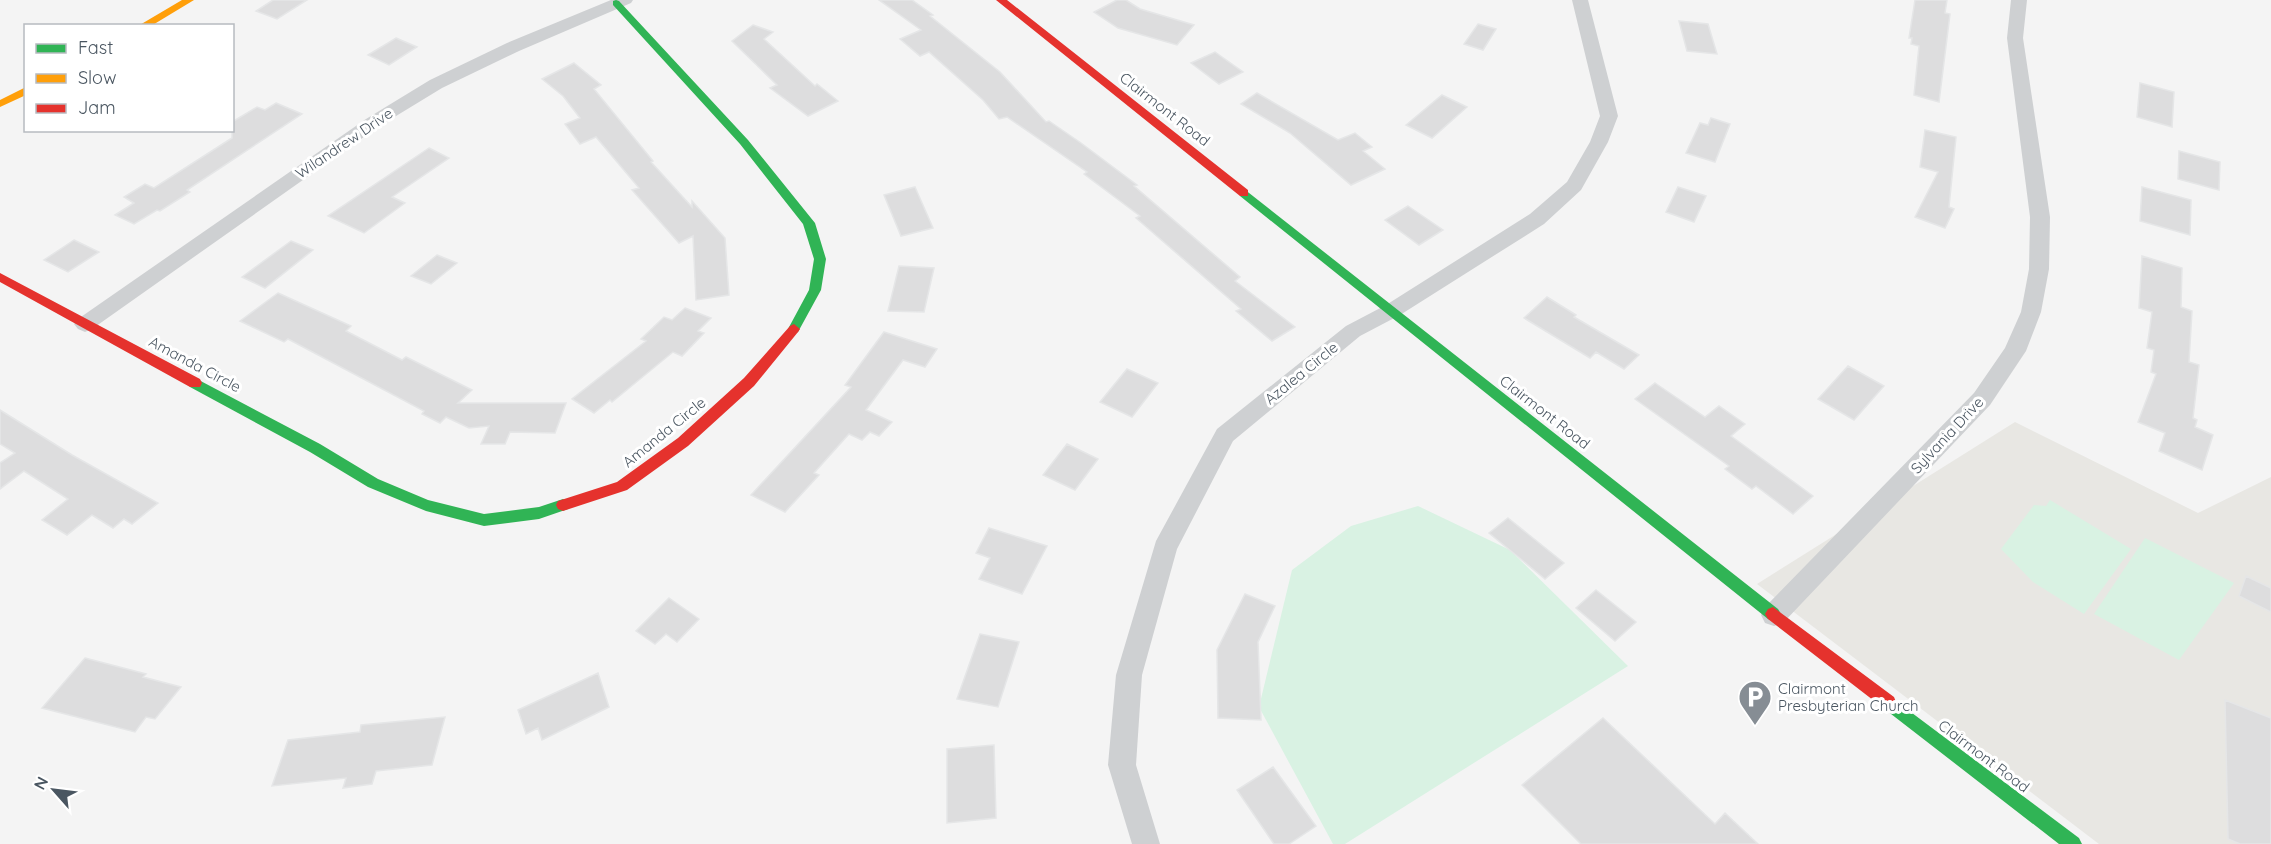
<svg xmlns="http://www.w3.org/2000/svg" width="2271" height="844" viewBox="0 0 2271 844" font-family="Quicksand,sans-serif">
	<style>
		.commercial { fill: #e8e7e3 }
		.green { fill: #d9f2e3 }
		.building { fill: #ddddde; stroke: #e5e6e7; stroke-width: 1.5 }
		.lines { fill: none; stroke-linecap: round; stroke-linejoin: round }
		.street { fill: #ced0d2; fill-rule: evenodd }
		.fast { fill: #30b455; fill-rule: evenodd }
		.slow { fill: #ff9f0a; fill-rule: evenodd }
		.jam { fill: #e5322d; fill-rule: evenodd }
		.labels { text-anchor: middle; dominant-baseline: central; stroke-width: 6; stroke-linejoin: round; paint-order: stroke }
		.street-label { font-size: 15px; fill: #4a5661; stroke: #fff }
		.poi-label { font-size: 15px; fill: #4a5661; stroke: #fff; text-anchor: start }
	</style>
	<rect width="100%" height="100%" fill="#f4f4f4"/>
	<path class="commercial" d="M2015,422l183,91 73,-36v367h-172l-342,-260z"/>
	<path class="green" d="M2050,500l81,49 -47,65 -51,-32 -32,-33 33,-44 12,1z
		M1418,506l92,44 118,116 -283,178h-12l-74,-137 33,-137 59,-44z
		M2145,538l89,45 -55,77 -85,-46z"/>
	<path class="building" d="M273,0h34l-30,19 -21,-8z
		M879,0h33l21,15 -3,1 70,56 46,50 3,-1 32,22 56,42 -3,1 106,91 -5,4 60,46 -23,14 -36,-30 5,-2 -105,-91 4,-2 -56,-42 3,-2 -80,-55 -8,2 -16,-19 -54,-48 -9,4 -20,-17 21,-9z
		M1117,0h9l14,9 54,16 -17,20 -59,-17 -24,-16z
		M1915,0h32l-2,13 5,1 -11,88 -25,-7 5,-49 -8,-2 1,-6h-3z
		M1679,21l29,3 9,30 -30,-3z
		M1478,24l18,5 -13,21 -19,-6z
		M753,25l20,7 -9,7 51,47 2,-2 21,17 -30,15 -38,-28 7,-3 -45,-44z
		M396,38l21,9 -28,18 -21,-10z
		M1215,52l28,20 -24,12 -28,-21z
		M574,63l27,22 -7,4 59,72 -2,1 41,45v-6l33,37 4,57 -33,5 -3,-64 -14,7 -47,-53 7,-2 -43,-51 -16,7 -15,-20 15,-6 -17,-22 -21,-17z
		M2140,83l34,9 -2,35 -35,-10z
		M1257,93l81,47 17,-7 17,14 -9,4 22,18 -34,16 -61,-52 -49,-29z
		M1442,95l25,12 -35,31 -26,-13z
		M276,103l26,11 -115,76 3,2 -30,19 -3,-1 -23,14 -19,-9 19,-12 -10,-6 21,-13 9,4 78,-50v-16l25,-15 8,3z
		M1711,118l19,6 -15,38 -29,-9 14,-30 8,2z
		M1925,130l31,7 -7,70 5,2 -9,19 -30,-11 23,-45 -18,-5z
		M429,148l20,10 -57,39 13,6 -41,30 -36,-17z
		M2179,151l41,11 -1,28 -41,-11z
		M915,187l18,41 -32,8 -17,-41z
		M1678,187l28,9 -12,26 -28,-10z
		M2142,187l49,13 -1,35 -50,-14z
		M1408,206l35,24 -24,15 -34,-25z
		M74,240l25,12 -31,20 -24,-12z
		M291,241l22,9 -48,38 -23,-11z
		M437,255l20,8 -26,21 -20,-8z
		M2142,256l40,12 -1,39 11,4 -3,51 10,3 -6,53 4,2 -2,7 18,8 -11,35 -43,-19 6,-18 -27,-11 18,-48 -5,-2 3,-22 -7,-2 5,-36 -13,-4z
		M899,266l35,2 -10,44 -36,-1z
		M278,293l73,33 -5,5 56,29 4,-3 66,33 -14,13h108l-11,30 -45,-1 -5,12h-24l8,-18 -20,2 -23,-11 -6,6 -18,-9 2,-3 -136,-72 -4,3 -44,-21z
		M1547,297l29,18 -2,2 65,38 -15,14 -28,-17 -6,6 -66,-40z
		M685,308l26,10 -13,13 6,2 -22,23 -9,-4 -61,50 -2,-2 -16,13 -22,-14 74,-58 -5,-2 23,-22 8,3z
		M884,332l53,17 -12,18 -22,-7 -37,50 26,12 -13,14 -9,-4 -8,8 -13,-6 -35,39 5,2 -34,37 -34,-17 100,-108 -6,-2z
		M1848,366l36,20 -30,34 -36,-21z
		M1127,369l31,14 -26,34 -32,-15z
		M1655,383l50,34 14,-11 26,18 -14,12 82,60 -20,18 -37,-28 -4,3 -27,-20 4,-3 -94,-67z
		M0,410l72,45 86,48 -26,21 -8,-5 -11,9 -21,-13 -25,20 -25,-15 26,-21 -44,-28 -24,18v-26l15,-10 -15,-9z
		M1067,444l31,15 -23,31 -32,-15z
		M1508,518l56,45 -19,16 -56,-46z
		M989,528l58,18 -25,48 -43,-15 11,-21 -14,-5z
		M2246,576l25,12v24l-32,-16z
		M1596,590l40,32 -21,19 -39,-33z
		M1245,594l30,12 -17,36 3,78 -43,-2 -1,-68z
		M669,598l30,21 -22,23 -11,-8 -11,10 -19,-13z
		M980,634l39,8 -21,65 -41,-8z
		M85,658l61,16 -3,3 38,10 -26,32 -9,-2 -11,15 -93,-24z
		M598,673l11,34 -67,33 -4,-12 -12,6 -8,-24z
		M2225,700l46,18v126h-31l-12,-5z
		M445,717l-13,48 -56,6 -4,13 -29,4 3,-10 -74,8 16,-46 72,-8 1,-7z
		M1603,718l112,106 10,-11 33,31h-177l-59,-59z
		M994,745l2,73 -49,5v-74z
		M1273,767l43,59 -27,18h-15l-37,-54z"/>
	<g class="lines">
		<path class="street" d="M611,0h22l-2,3 -112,48 -77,37 -64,39 -286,202 -7,3 -7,-3 -4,-5 4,-5 288,-200 64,-39 77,-37z
			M1572,0h16l30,116 -10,26 -27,48 -37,34 -144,91 -40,21 -127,105 -56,108 -35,126 -6,90 24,79h-28l-24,-79 8,-90 40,-134 61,-112 129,-103 40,-21 144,-91 37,-32 23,-40 10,-26z
			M2011,0h16l-4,38 27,179 -1,52 -8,43 -15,39 -36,54 -207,218 -9,3 -9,-3 -4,-8 4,-8 209,-214 31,-45 16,-36 8,-43 1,-52 -23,-179z"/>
		<path class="fast" d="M616,0l3,1 129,139 67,83 11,36 -5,31 -23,42 -4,2 -6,-5 21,-39 5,-31 -11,-35 -63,-80 -127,-139v-4z
			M1244,189l534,420 3,5 -3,5 -5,2 -5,-2 -528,-423v-6z
			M195,378l125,66 58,35 50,21 56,14 55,-7 24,-8 5,2 2,4 -2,4 -29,10 -55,7 -58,-15 -58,-24 -58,-35 -120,-65 -2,-4z
			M1888,695l191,143 3,6h-23l-177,-137 -2,-5 2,-5z"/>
		<path class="slow" d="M182,0h12l-43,26h-13z
			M26,87v8l-26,12v-7z"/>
		<path class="jam" d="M996,0h11l241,190v6h-8z
			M0,273l200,106 2,4 -2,4h-10l-190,-105z
			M794,324l6,5 -2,3 -44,54 -66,60 -61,44 -64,21 -5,-2 -2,-4 2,-4 59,-19 61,-44 66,-60 46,-52z
			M1773,607l121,90 2,5 -2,5 -6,2 -6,-2 -114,-88 -3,-5 3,-5z"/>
	</g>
	<defs>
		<symbol id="parking-pin" viewBox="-11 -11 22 30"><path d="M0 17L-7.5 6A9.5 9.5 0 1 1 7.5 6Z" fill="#868d94" stroke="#fff"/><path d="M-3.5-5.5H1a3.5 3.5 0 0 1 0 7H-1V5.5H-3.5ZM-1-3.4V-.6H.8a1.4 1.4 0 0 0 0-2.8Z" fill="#fff"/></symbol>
	</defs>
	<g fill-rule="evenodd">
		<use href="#parking-pin" x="1736" y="678" width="38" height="52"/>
	</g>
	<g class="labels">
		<g class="street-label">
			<text transform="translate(1165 109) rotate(38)">Clairmont Road</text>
			<text transform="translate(344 143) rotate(-34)">Wilandrew Drive</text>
			<text transform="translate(195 364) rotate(28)">Amanda Circle</text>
			<text transform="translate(1301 373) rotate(-39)">Azalea Circle</text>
			<text transform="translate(1545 412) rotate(38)">Clairmont Road</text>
			<text transform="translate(664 432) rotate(-39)">Amanda Circle</text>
			<text transform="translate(1947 435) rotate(-47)">Sylvania Drive</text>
			<text transform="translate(1984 756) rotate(37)">Clairmont Road</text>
		</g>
		<g class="poi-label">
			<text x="1778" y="688">Clairmont<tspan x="1778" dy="17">Presbyterian Church</tspan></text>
		</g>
	</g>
	<rect x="24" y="24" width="210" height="108" fill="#ffffff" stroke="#b7bbc0" stroke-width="1.5"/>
	<rect x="36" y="44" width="30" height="9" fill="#30b455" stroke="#b7bbc0" stroke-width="1.5"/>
	<text x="78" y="54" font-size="18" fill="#4a5661">Fast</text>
	<rect x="36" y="74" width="30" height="9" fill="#ff9f0a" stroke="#b7bbc0" stroke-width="1.5"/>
	<text x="78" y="84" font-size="18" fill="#4a5661">Slow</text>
	<rect x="36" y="104" width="30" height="9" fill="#e5322d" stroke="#b7bbc0" stroke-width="1.5"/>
	<text x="78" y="114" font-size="18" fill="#4a5661">Jam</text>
	<g transform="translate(54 790) rotate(298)" stroke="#ffffff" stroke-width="4.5" paint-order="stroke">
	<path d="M0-4.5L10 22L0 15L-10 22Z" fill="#4a5661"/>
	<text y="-9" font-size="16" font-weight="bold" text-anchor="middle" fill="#4a5661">N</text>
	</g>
</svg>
